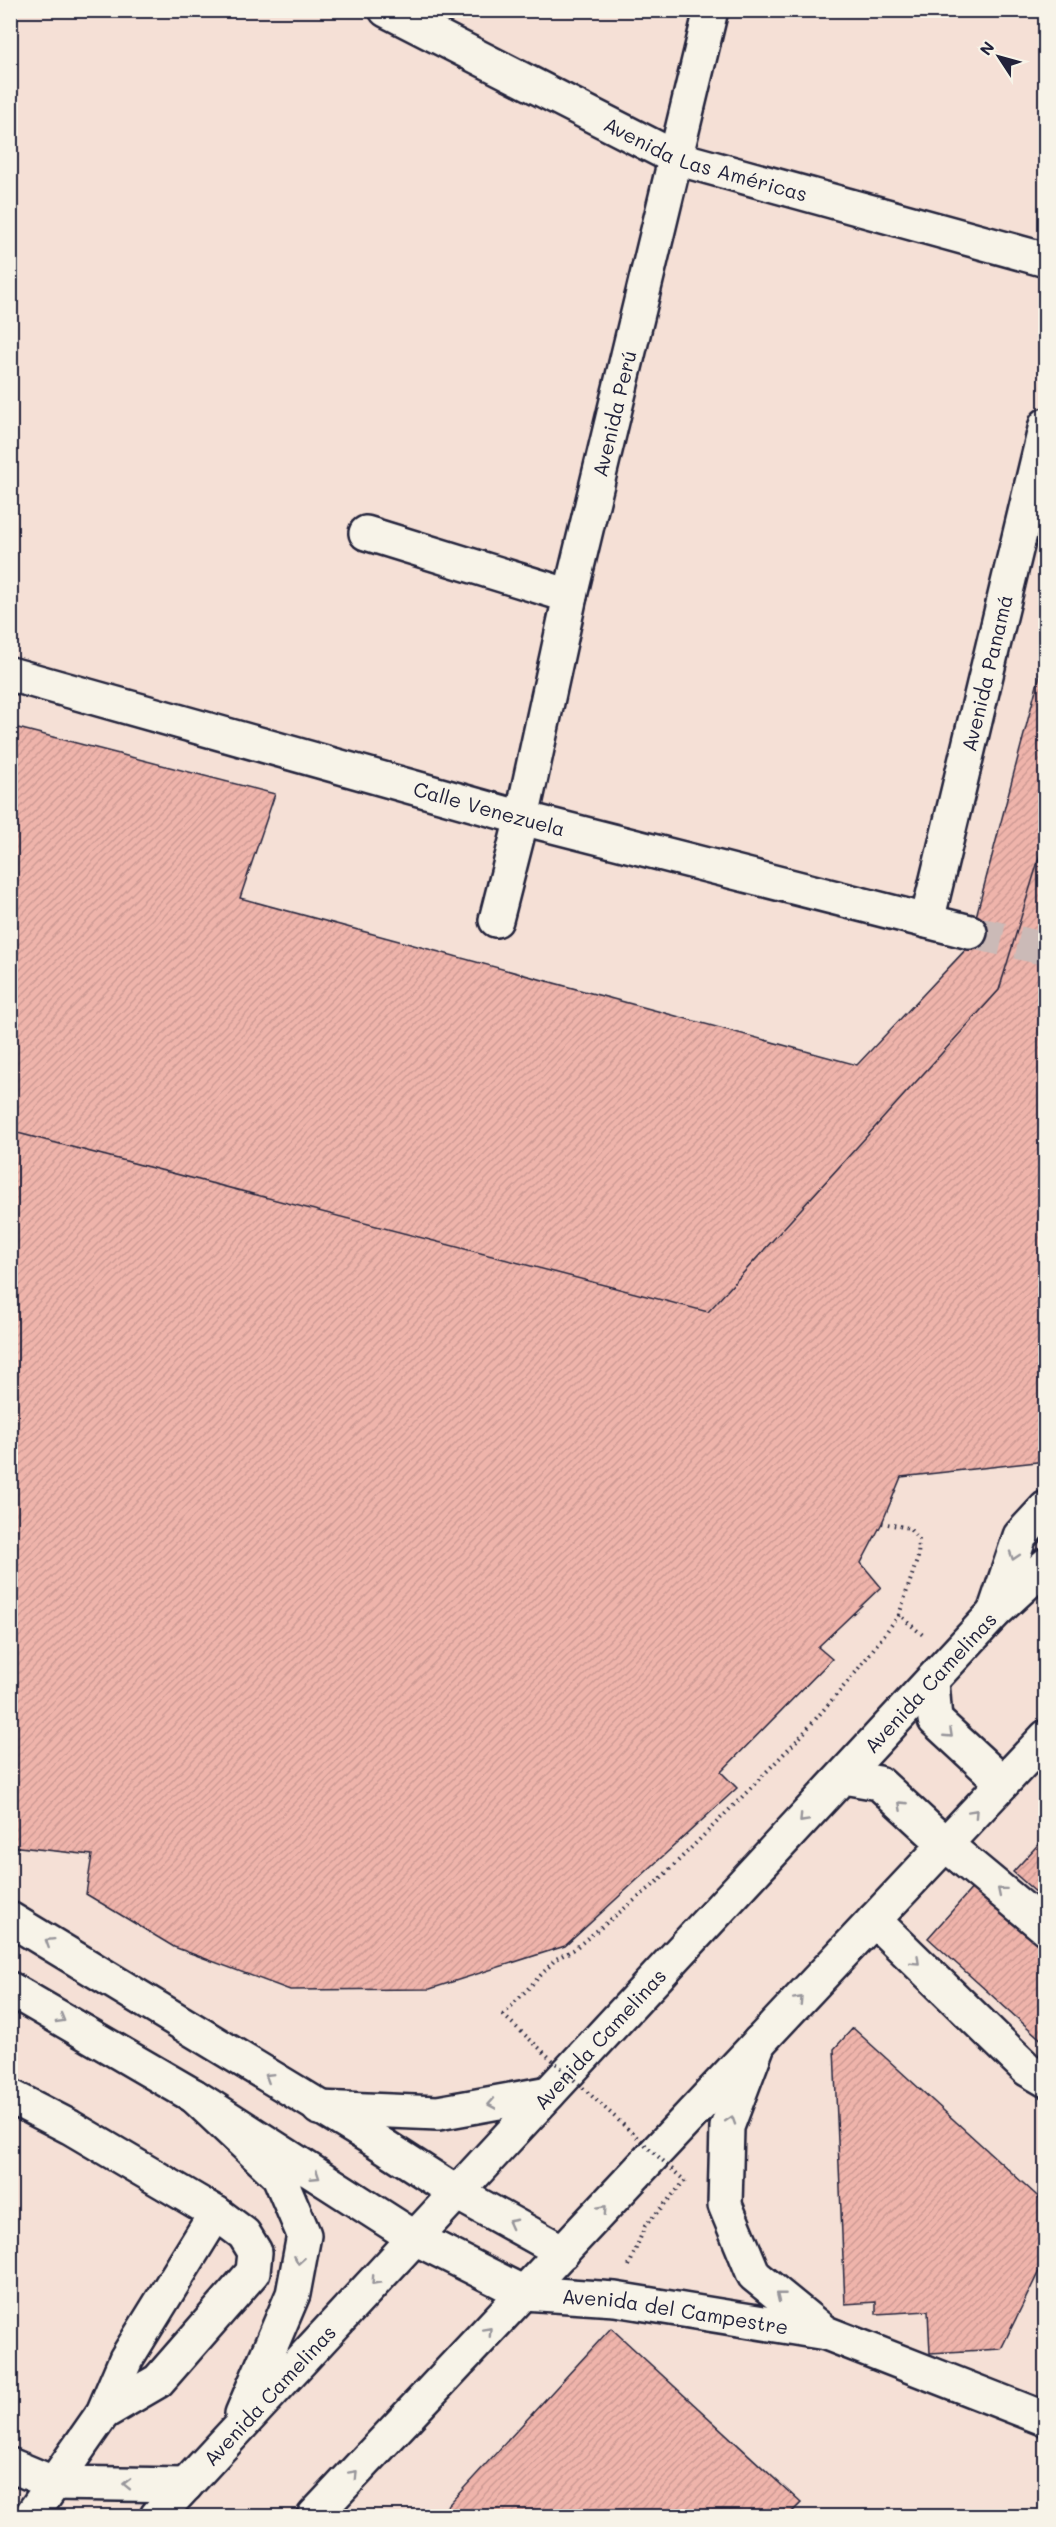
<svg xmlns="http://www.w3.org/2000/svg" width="1056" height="2527" viewBox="0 0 1056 2527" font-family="Mali,sans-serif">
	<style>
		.building { fill: url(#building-hatch); stroke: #22223b; stroke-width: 1.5 }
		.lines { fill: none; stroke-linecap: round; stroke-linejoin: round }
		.minor-tunnel { stroke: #cbbab7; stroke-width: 33; stroke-dasharray: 33 16; stroke-linecap: butt }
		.minor-casing { stroke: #22223b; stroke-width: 38 }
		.major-casing { stroke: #22223b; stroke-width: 38 }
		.highway-casing { stroke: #22223b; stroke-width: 38 }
		.path { stroke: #22223b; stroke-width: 4; stroke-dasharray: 1.5 4.5; stroke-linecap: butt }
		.minor { stroke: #f7f3e8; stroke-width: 33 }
		.major { stroke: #f7f3e8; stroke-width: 33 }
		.highway { stroke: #f7f3e8; stroke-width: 33 }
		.path-bridge { stroke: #22223b; stroke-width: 4; stroke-dasharray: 1.5 4.5; stroke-linecap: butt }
		.oneway { stroke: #97959a }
		.labels { text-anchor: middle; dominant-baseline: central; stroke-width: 6; stroke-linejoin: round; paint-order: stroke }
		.street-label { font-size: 20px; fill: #22223b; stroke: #f7f3e8 }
	</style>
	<defs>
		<pattern id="building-hatch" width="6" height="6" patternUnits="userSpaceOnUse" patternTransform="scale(1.5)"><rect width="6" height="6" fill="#efb4ab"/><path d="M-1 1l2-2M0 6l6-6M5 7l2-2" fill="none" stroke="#cd9a94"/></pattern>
	</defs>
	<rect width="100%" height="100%" fill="#f5e0d6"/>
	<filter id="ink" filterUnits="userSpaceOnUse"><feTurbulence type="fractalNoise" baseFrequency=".0167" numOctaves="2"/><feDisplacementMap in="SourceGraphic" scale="12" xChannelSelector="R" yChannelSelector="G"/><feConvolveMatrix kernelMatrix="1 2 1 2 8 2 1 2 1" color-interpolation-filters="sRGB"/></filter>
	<g filter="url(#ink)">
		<path class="building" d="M1046,651v184l-47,155 -291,322 -698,-181v-405l265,68 -35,104 617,167 111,-118z
			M1046,835v626l-145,16 -19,46 -21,40 20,24 -63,60 14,12 -111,113 16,16 -172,158 -135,43 -140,1 -116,-43 -88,-53 6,-39 -82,-9v-715l698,181 291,-322z
			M1046,1836v65l-33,-29z
			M974,1886l72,65v93l-118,-106z
			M853,2028l193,176v53l-45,92 -71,4 -2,-42 -52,3v-12l-31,2 -11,-255z
			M611,2328l190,175 -13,13h-345l-3,-2z"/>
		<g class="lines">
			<path class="minor-tunnel" d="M970,932l76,17"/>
			<defs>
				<g id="minor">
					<path id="s1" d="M386,10l290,148 370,102"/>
					<path d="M366,533l204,63"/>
					<path id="s2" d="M10,674l512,144 448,114"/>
					<path id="s3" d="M496,920l26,-102 48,-222 141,-586"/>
					<path id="s4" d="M927,921l119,-496"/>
					<path d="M945,1844l101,84"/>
					<path d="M10,1919l368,223 79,51 106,59"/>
					<path d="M874,1920l153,149 19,11"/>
					<path id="s5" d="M10,1989l184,107 221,142 109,55 91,6 211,34 220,86"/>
					<path d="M759,2042l-32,85 -2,78 29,70 70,57"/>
					<path d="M10,2096l60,31 146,86 28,21 11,18 -2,20 -95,109 -55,32"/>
					<path d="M10,2465l43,18 133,2"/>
					<path d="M31,2516l72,-103 23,-54 90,-146"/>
				</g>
				<path id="major" d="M994,1613l26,-77 26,-28"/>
				<g id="highway">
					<path d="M932,1682l3,38 67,62"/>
					<path d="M843,1777l36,6 66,61"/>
					<path d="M194,2096l85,80 25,59 -11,59 -51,120"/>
					<path d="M319,2108l119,5 111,-20"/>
					<path id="s6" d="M157,2516l837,-903 52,-48"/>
					<path d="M314,2516l732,-779"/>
				</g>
			</defs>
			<use href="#minor" class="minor-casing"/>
			<use href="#major" class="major-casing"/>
			<use href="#highway" class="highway-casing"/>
			<path class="path" d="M882,1523l27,5 10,12 -1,17 -19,58 25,21
				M503,2015l53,-56 17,-9 83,-67 86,-86 59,-61 55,-64 43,-57
				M629,2266l16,-40 40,-45"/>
			<use href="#minor" class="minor"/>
			<use href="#major" class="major"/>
			<use href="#highway" class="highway"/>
			<path class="path-bridge" d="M503,2015l182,166"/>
		</g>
		<defs><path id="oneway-chevron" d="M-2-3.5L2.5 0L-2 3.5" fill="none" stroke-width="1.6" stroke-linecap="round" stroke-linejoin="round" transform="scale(1.5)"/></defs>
		<g class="oneway">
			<use href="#oneway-chevron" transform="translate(1014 1556) rotate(108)"/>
			<use href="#oneway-chevron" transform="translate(949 1734) rotate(43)"/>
			<use href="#oneway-chevron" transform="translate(902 1805) rotate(-137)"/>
			<use href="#oneway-chevron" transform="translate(974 1813) rotate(-47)"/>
			<use href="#oneway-chevron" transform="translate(803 1819) rotate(133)"/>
			<use href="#oneway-chevron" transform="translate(1001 1891) rotate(-140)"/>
			<use href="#oneway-chevron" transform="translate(49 1942) rotate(-148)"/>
			<use href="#oneway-chevron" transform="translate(916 1961) rotate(44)"/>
			<use href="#oneway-chevron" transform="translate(799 2000) rotate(-47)"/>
			<use href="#oneway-chevron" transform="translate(61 2019) rotate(30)"/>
			<use href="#oneway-chevron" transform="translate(269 2077) rotate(-148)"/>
			<use href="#oneway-chevron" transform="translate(492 2104) rotate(170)"/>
			<use href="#oneway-chevron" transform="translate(731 2120) rotate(-72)"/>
			<use href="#oneway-chevron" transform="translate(316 2176) rotate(33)"/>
			<use href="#oneway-chevron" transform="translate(603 2209) rotate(-47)"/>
			<use href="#oneway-chevron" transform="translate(512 2223) rotate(-152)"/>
			<use href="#oneway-chevron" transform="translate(299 2260) rotate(100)"/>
			<use href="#oneway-chevron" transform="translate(375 2281) rotate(133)"/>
			<use href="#oneway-chevron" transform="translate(780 2296) rotate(-141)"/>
			<use href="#oneway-chevron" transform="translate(488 2331) rotate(-47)"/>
			<use href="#oneway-chevron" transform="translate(354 2474) rotate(-47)"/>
			<use href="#oneway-chevron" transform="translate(127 2484) rotate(-179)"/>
		</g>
	</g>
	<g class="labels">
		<g class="street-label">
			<text stroke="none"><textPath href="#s1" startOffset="354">Avenida Las Américas</textPath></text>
			<text stroke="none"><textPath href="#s3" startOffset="520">Avenida Perú</textPath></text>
			<text stroke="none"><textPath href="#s4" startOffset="255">Avenida Panamá</textPath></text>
			<text stroke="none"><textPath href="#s2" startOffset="498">Calle Venezuela</textPath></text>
			<text stroke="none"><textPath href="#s6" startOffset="1137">Avenida Camelinas</textPath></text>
			<text stroke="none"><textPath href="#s6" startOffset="651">Avenida Camelinas</textPath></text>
			<text stroke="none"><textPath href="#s5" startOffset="750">Avenida del Campestre</textPath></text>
			<text stroke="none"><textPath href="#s6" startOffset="165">Avenida Camelinas</textPath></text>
		</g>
	</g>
	<rect width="1056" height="2527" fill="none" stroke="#f7f3e8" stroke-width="36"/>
	<rect x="18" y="18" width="1020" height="2491" fill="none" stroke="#22223b" stroke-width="2" filter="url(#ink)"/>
	<g transform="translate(999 57) rotate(306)" stroke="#f7f3e8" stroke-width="4.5" paint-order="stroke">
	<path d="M0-4.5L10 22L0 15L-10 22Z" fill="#22223b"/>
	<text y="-9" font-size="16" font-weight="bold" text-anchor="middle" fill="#22223b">N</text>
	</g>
</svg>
